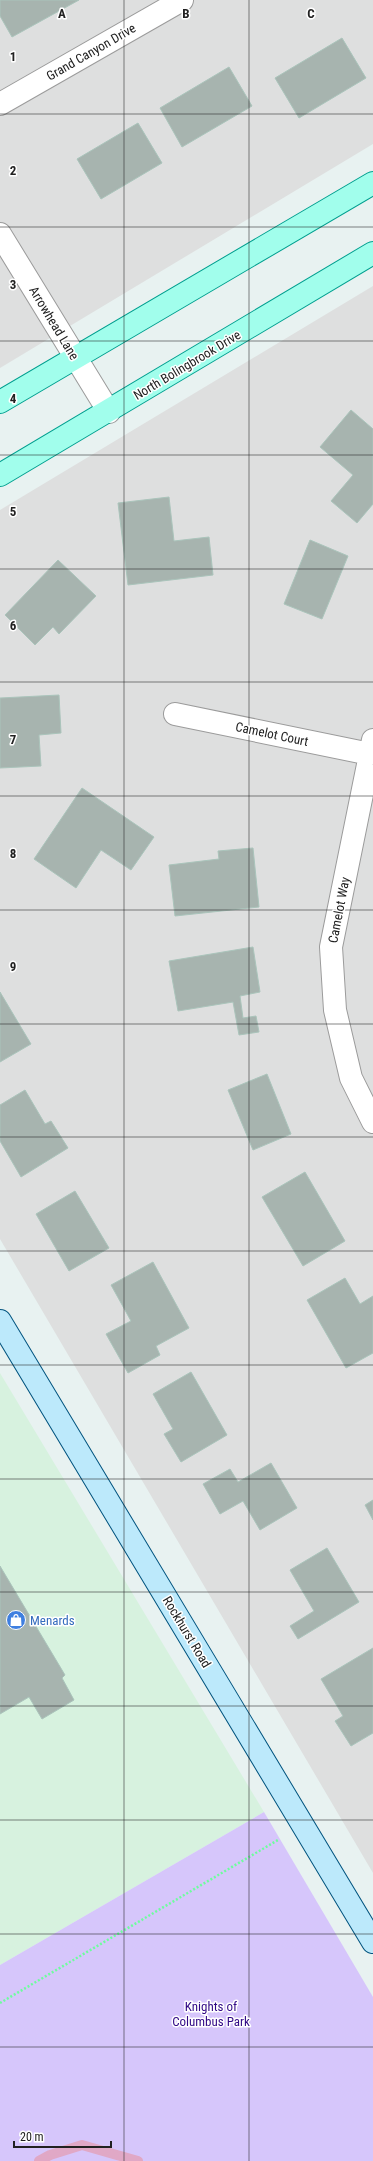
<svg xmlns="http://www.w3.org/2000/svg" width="373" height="2161" viewBox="0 0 373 2161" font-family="'Roboto Condensed',sans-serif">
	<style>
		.residential { fill: #dedfdf }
		.commercial { fill: #d7f2df }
		.park { fill: #d6c6fb }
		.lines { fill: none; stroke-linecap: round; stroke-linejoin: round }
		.stream { stroke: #e0a8c6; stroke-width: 10 }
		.building { fill: #a7b4af; stroke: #aac4bb }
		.street-casing { stroke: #9b9b9b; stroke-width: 24 }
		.secondary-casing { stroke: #02547f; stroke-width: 24 }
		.primary-casing { stroke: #009f8f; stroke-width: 24 }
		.path { stroke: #6efd9e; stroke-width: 2.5; stroke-dasharray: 2 2; stroke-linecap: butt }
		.street { stroke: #fff; stroke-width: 22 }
		.secondary { stroke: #bce9fb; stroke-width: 22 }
		.primary { stroke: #a1feec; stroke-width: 22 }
		.grid { fill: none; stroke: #212121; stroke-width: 1; stroke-opacity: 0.55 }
		.labels { text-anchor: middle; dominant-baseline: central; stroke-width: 3; stroke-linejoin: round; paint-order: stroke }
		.street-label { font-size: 13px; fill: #212121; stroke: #fff }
		.shop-label { font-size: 13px; fill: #366cbe; stroke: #fff; text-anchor: start }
		.park-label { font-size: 13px; fill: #310986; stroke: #fff }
		.grid-label { font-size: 13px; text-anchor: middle; font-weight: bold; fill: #212121; stroke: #fff; stroke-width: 3; stroke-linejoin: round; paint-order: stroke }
	</style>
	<rect width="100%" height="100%" fill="#e8f2f1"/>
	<path class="residential" d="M0,0h373v144l-373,224z
		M373,286v1587l-373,-634v-729z"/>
	<path class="commercial" d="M0,1373l264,439 -264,153z"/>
	<path class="park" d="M264,1812l109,185v164h-373v-196z"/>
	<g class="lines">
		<path class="stream" d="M39,2161l11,-6 32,-10 56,16"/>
	</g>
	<path class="building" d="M0,0h79l-67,37 -12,-21z
		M342,38l24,40 -67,40 -24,-40z
		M229,67l23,39 -70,41 -22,-39z
		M138,123l24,40 -61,36 -24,-40z
		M351,410l22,19v75l-16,19 -26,-22 22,-26 -33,-28z
		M169,497l5,44 35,-4 4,38 -85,10 -10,-82z
		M310,540l38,16 -26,63 -38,-15z
		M58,560l38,36 -37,38 -6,-7 -18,18 -30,-30z
		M59,695l2,38 -22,2 2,31 -41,2v-70z
		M82,788l72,49 -23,33 -30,-20 -25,38 -42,-29z
		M253,848l6,59 -84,9 -6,-51 50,-6 -1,-8z
		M253,947l7,45 -20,4 3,22 13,-2 3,16 -20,3 -6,-33 -55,9 -9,-50z
		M0,992l31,52 -31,18z
		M267,1074l24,60 -38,16 -25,-60z
		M25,1090l20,34 6,-3 17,27 -47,29 -21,-36v-36z
		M305,1172l40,69 -42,25 -41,-69z
		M75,1191l34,57 -40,23 -33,-57z
		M153,1262l36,66 -33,18 4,9 -32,18 -22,-39 25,-13 -20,-36z
		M345,1278l15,26 13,-8v57l-27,15 -39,-68z
		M191,1372l36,63 -46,27 -17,-28 9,-5 -20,-35z
		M271,1463l26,45 -37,22 -17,-29 -23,13 -17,-30 27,-15 8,13z
		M373,1500v20l-8,-15z
		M327,1548l32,54 -61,37 -8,-13 24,-15 -24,-41z
		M0,1566l65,109 -3,3 12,22 -32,19 -13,-22 -29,17z
		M373,1648v85l-22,13 -16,-25 8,-5 -22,-37z"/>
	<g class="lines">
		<defs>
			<path id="street" d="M0,104l182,-104
				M0,234l109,178
				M175,714l195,40
				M373,740l-42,207 4,63 16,68 22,44"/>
			<path id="secondary" d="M0,1321l373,621"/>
			<path id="primary" d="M0,402l373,-219
				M0,475l373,-222"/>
		</defs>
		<use href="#street" class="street-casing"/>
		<use href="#secondary" class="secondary-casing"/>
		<use href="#primary" class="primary-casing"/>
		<path class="path" d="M0,2003l278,-163"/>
		<use href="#street" class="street"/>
		<use href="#secondary" class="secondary"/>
		<use href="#primary" class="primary"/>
	</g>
	<path class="grid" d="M124,0v2161M249,0v2161M0,114h373M0,227h373M0,341h373M0,455h373M0,569h373M0,682h373M0,796h373M0,910h373M0,1024h373M0,1137h373M0,1251h373M0,1365h373M0,1479h373M0,1592h373M0,1706h373M0,1820h373M0,1934h373M0,2047h373"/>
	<defs>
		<symbol id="shop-disc" viewBox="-11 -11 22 22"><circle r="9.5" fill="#3f7fe0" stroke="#fff"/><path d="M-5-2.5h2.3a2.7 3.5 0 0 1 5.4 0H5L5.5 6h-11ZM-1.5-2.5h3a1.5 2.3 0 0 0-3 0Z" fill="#fff"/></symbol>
	</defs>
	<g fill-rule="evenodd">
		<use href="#shop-disc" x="5" y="1609" width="22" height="22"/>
	</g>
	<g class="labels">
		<g class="street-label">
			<text transform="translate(91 52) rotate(-30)">Grand Canyon Drive</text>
			<text transform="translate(54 323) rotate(59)">Arrowhead Lane</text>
			<text transform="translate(187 365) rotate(-31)">North Bolingbrook Drive</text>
			<text transform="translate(272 734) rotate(12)">Camelot Court</text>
			<text transform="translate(339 910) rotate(-79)">Camelot Way</text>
			<text transform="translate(187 1632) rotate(59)">Rockhurst Road</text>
		</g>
		<g class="shop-label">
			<text x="30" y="1620">Menards</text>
		</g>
		<g class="park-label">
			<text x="211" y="2006">Knights of<tspan x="211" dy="15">Columbus Park</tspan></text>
		</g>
	</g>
	<g class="grid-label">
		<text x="62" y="18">A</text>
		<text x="186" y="18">B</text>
		<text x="311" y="18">C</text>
		<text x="13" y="61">1</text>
		<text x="13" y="175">2</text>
		<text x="13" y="289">3</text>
		<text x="13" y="403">4</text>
		<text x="13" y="516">5</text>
		<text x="13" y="630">6</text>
		<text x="13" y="744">7</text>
		<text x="13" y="858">8</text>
		<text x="13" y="971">9</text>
	</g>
	<path d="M14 2141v6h97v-6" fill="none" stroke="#212121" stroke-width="2"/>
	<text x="20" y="2141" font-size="12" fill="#212121" stroke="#ffffff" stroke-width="3" paint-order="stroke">20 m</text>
</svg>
